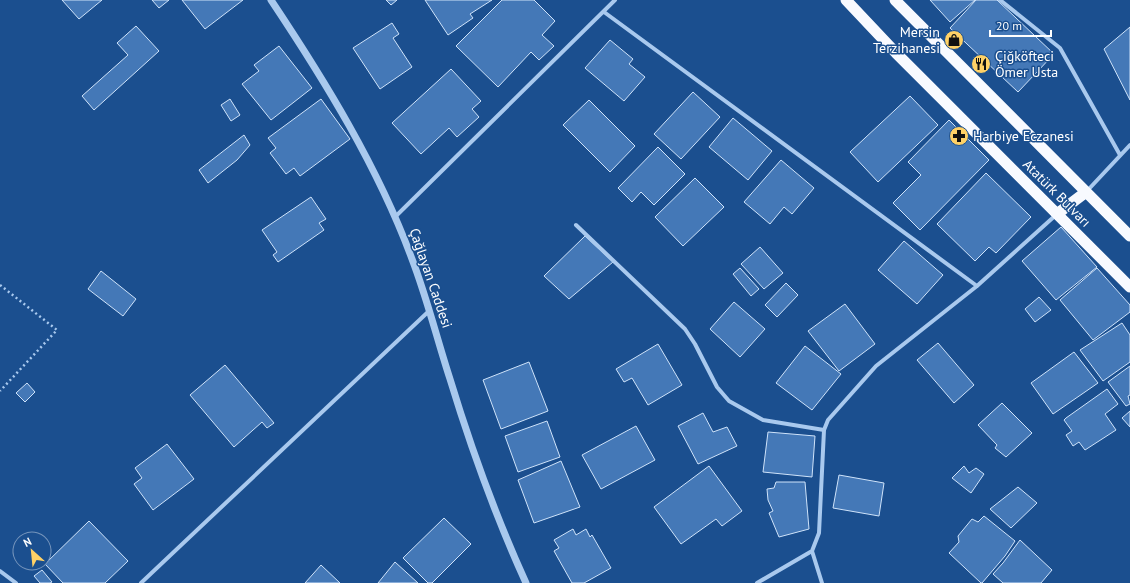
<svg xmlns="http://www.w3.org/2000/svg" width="1130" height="583" viewBox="0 0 1130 583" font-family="'PT Sans',sans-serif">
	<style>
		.building { fill: #4478b7; stroke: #cfe3fa }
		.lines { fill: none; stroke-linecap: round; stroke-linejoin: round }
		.path { stroke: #a9c9ee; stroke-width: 2.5; stroke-dasharray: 2 3; stroke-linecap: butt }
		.minor { stroke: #a9c9ee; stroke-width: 4 }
		.tertiary { stroke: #a9c9ee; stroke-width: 7 }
		.trunk { stroke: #f8faff; stroke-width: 11 }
		.labels { text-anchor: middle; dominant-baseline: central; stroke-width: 3; stroke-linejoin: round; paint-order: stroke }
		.poi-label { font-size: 14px; fill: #fff; stroke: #1b4f8f; text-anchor: start }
		.street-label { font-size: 14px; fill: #fff; stroke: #1b4f8f }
	</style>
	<rect width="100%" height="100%" fill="#1b4f8f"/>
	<path class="building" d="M62,0h40l-23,19z
		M152,0h17l-10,8z
		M182,0h61l-38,29z
		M386,0h11l-6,5z
		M425,0h67l-22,14 3,4 -25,17z
		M502,0h32l21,21 -13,14 12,11 -15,14 -8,-8 -33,35 -42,-41z
		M930,0h45l-25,22z
		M976,0h21l57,54 -36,38 -68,-64z
		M392,23l7,11 -6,4 19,29 -32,22 -27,-41z
		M136,26l23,25 -65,59 -12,-14 46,-41 -11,-12z
		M1130,27v73l-26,-51z
		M610,40l23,19 -4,5 16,13 -21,24 -39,-33z
		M279,46l33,42 -41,32 -29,-36 17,-13 -5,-6z
		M451,69l30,32 -9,8 7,8 -22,20 -8,-9 -28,26 -29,-31z
		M693,92l27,25 -39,42 -27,-25z
		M910,96l28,29 -60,57 -28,-30z
		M230,99l10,16 -9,6 -10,-16z
		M321,99l29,40 -50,37 -6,-8 -8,6 -16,-21 6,-5 -8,-10z
		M589,100l46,46 -25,26 -47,-47z
		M733,118l39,33 -24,29 -39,-33z
		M949,120l40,40 -69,70 -27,-27 28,-28 -13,-13z
		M244,135l6,10 -13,15 -29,23 -9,-13z
		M658,147l27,27 -31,31 -13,-13 -9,10 -14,-14z
		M781,160l33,28 -22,26 -8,-7 -14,17 -26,-22z
		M986,173l45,44 -35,36 -7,-6 -14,14 -38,-37z
		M695,178l29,29 -41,39 -28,-29z
		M311,197l15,22 -7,4 5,7 -46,32 -5,-7 4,-3 -15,-22z
		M1061,227l36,40 -41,33 -34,-39z
		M585,236l28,26 -44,37 -25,-23z
		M904,241l39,34 -26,29 -39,-34z
		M760,247l23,26 -19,16 -23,-25z
		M740,268l19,21 -8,7 -18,-22z
		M1097,268l33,37v7l-37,28 -33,-40z
		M101,271l35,28 -13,17 -35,-27z
		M786,283l12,12 -21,22 -12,-12z
		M1039,297l12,13 -16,12 -10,-13z
		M734,302l31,27 -25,28 -30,-28z
		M845,304l30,40 -36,27 -31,-40z
		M1122,323l8,12v27l-27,19 -23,-31z
		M938,343l36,42 -20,18 -37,-43z
		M658,344l24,41 -34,20 -16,-27 -8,4 -8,-13z
		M805,346l36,28 -29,36 -36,-27z
		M1074,352l24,31 -45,31 -22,-31z
		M529,362l19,49 -47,18 -18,-49z
		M225,365l49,58 -7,5 -5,-6 -28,25 -44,-52z
		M1130,366v29l-2,1 2,8 -4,2 -18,-24z
		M27,383l8,9 -10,10 -9,-9z
		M1107,389l11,15 -13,10 11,16 -31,20 -6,-8 -6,4 -7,-11 6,-4 -8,-11 2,-2z
		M1002,403l30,30 -26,24 -11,-9 2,-3 -19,-20z
		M1130,411v16l-8,-9z
		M703,413l10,19 14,-5 10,19 -39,18 -20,-38z
		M547,421l13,36 -42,15 -13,-36z
		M636,426l19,34 -54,29 -19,-34z
		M768,432l47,4 -3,41 -49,-5z
		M167,444l27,35 -41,31 -19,-26 8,-6 -7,-10z
		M561,461l19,46 -46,16 -16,-43z
		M709,466l33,45 -20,15 -6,-7 -35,25 -27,-37z
		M964,466l5,7 7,-5 8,6 -13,19 -19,-15z
		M839,475l45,8 -5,33 -46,-8z
		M776,482h29l4,47 -30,8 -10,-24 4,-2 -5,-11 -1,-11 7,-1z
		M1018,487l19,16 -26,25 -21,-19z
		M984,516l31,25 -10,15 -23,27h-1l-32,-30 10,-11 -1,-6 14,-17 6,3z
		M444,518l27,26 -39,39h-4l-25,-25z
		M89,521l39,40 -23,22h-42l-18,-19z
		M573,529l3,6 10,-6 4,8 2,-2 19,33 -27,15h-12l-18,-32 5,-3 -5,-8z
		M1020,540l32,30 -11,13h-38l-10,-9 10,-11z
		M395,562l23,21h-40z
		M321,565l19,18h-35z
		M42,570l10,12 -2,1h-10l-6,-7z"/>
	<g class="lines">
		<path class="path" d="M0,285l57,45 -57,61"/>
		<path class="minor" d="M1000,0l60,48 60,107
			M604,12l373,274
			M1087,191l43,-46
			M395,217l220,-217
			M576,225l109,104 10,15 22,43 12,14 34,19 61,10
			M0,571l16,12
			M141,583l288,-272
			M757,583l55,-32
			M822,583l-10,-32 7,-18 5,-103 4,-10 48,-54 101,-80 80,-72"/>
		<path class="tertiary" d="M271,0c54,81 107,167 141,259 15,39 25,80 38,120 21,69 46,138 76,204"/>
		<path class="trunk" d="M846,0l50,53 234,234
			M895,0l235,236
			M1057,214l29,-22"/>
	</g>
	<defs>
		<symbol id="shop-disc" viewBox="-11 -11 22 22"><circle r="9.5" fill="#ffd166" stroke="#1b4f8f"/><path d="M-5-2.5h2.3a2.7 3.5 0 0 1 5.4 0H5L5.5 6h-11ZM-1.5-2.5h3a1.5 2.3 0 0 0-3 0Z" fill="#111"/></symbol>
		<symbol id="restaurant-disc" viewBox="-11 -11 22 22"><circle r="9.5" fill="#ffd166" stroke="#1b4f8f"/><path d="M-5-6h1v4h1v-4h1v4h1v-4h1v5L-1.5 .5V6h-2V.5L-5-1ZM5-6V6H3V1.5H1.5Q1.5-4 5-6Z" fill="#111"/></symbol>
		<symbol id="pharmacy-disc" viewBox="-11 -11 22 22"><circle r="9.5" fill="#ffd166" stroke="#1b4f8f"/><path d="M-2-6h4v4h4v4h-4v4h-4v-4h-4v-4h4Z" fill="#111"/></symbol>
	</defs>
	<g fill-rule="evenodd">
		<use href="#shop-disc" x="943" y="29" width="22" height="22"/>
		<use href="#restaurant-disc" x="970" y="53" width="22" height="22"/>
		<use href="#pharmacy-disc" x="948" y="125" width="22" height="22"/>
	</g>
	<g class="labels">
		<g class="poi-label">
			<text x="940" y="32" text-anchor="end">Mersin<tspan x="940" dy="16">Terzihanesi</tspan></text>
			<text x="995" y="56">Çiğköfteci<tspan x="995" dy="16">Ömer Usta</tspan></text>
			<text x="973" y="136">Harbiye Eczanesi</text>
		</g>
		<g class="street-label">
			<text transform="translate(1057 193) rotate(45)">Atatürk Bulvarı</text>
			<text transform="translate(431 278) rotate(71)">Çağlayan Caddesi</text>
		</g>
	</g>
	<g transform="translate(32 551) rotate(333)"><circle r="19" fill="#1b4f8f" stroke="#7695bc"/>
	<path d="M0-3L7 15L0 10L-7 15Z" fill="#ffd166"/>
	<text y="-6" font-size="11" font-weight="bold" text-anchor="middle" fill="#ffffff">N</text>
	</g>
	<path d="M990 30v6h61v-6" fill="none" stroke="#ffffff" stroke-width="2"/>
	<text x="996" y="30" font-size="12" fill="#ffffff" stroke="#1b4f8f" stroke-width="3" paint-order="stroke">20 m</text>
</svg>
